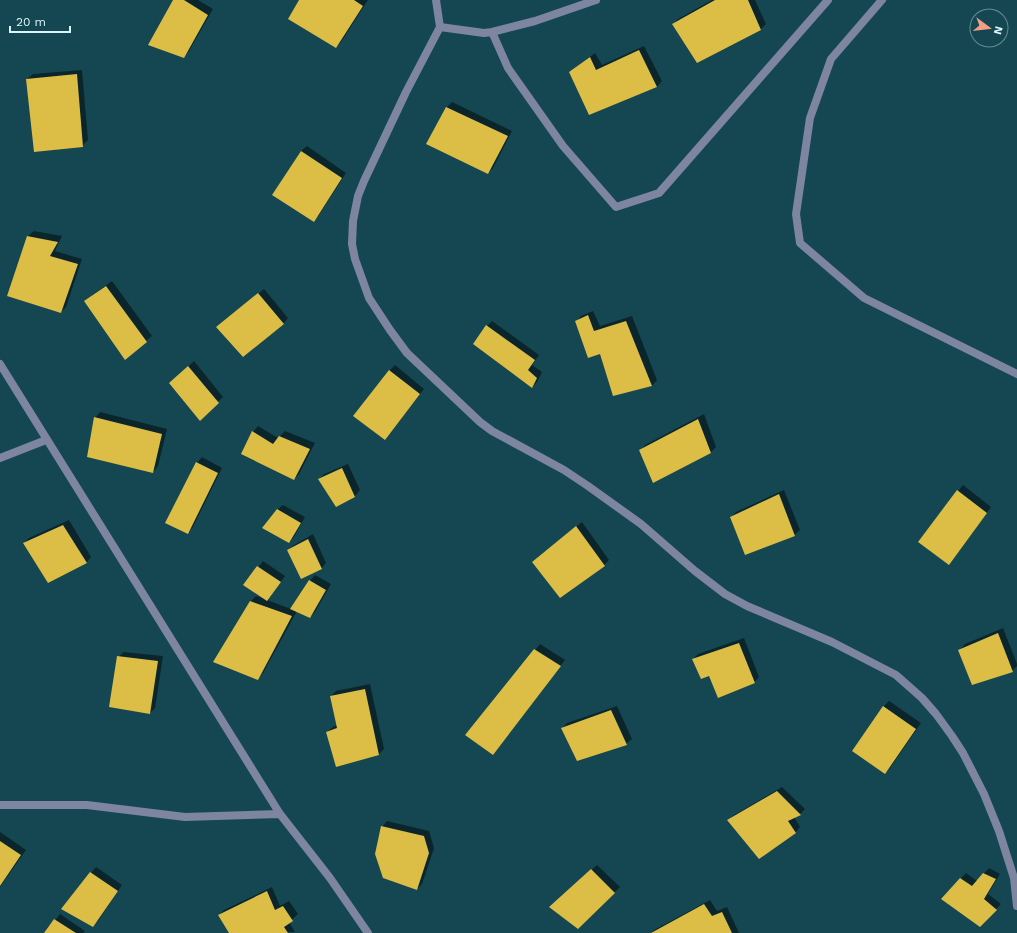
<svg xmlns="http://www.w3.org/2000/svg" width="1017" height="933" viewBox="0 0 1017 933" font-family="'Work Sans',sans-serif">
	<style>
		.shadow { fill: #0007 }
		.building { fill: #dcbd45 }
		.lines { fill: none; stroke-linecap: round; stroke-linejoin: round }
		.minor { stroke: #7e85a0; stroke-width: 8 }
		.tertiary { stroke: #7e85a0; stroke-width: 8 }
	</style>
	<rect width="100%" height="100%" fill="#144751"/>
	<path class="shadow" d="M174,0h24l15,9 -24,42 -6,6z
		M301,0h67l-27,42 -5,5z
		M712,0h43l11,24 -5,5 -64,33 -24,-38 5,-5z
		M644,46l18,35 -5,6 -67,27 -20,-42 25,-19 7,12z
		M82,70l6,70 -6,6 -55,-67 6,-5z
		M452,102l60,29 -19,37 -5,5 -42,-65z
		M307,146l39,27 -27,42 -5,5 -40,-25 27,-44z
		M34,231l28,5 -7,15 27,8 -16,48 -5,5 -33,-76z
		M112,281l40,55 -27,22 -34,-62z
		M264,289l24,29 -5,6 -60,-2z
		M593,311l7,15 32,-10 25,64 -5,6 -38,9 -13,-42 -25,-31 5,-6z
		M492,321l47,34 -7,10 10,7 -5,10 -5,5 -45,-61z
		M194,361l29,36 -23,22 -24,-41z
		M395,365l29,24 -39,50 4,-68z
		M100,412l67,17 -9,37 -5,6 -58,-54z
		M704,414l12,33 -5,5 -57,29 -14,-30 5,-6z
		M258,426l20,12 7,-7 30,12 -16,31 -5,5 -41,-47z
		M202,457l20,11 -29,59 -5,5 9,-69z
		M348,464l12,26 -5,6 -19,10 -17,-27 5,-5z
		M963,485l28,22 -37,51 -5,5 -30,-22z
		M784,490l16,40 -6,5 -63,-18 5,-5z
		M283,505l22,12 -11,20 -5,5 -12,-32z
		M69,520l22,37 -5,6 -62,-20 5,-5z
		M582,522l27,38 -5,5 -66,-8z
		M313,534l13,29 -5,6 -33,-19 6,-5z
		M263,561l22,15 -18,24 24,9 19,-28 5,-6 16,9 -16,28 -5,5 -13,-6 -34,62 -5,6 -43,-17 36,-61 5,-5 9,3 -20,-14z
		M1003,628l14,36v2l-5,5 -52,-21 5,-6z
		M744,638l15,39 -5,6 -44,-8 -17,-16 5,-5z
		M540,644l25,16 -72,94 -27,-20z
		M124,652l39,4 -8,52 -5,5 -32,-56z
		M370,684l14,65 -5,5 -52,-22 6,-5 4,-2 -6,-29 5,-5z
		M889,701l32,22 -31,45 -5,5 -32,-23 31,-44z
		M617,706l15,33 -6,5 -64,-16 5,-5z
		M782,787l23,22 -5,5 -6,3 6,10 -5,6 -66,-13 5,-5z
		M387,821l42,10 5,17 -12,36 -5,5 -35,-62z
		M0,832l26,18 -26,37z
		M597,865l23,22 -42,41 -22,-26z
		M96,867l26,18 -24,36 -6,5 -30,-18z
		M989,868l11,6 -12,20 13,10 -21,22 -20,-47 6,-6 11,8z
		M272,887l8,19 9,-5 9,13 -9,8 6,10 -65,1 -11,-18 5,-5z
		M710,900l7,11 10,-4 12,26h-88l3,-3z
		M60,914l25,17 -2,2h-38z"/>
	<path class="building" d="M173,0h11l24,15 -24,43 -36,-13z
		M299,0h55l9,6 -27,42 -48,-29z
		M715,0h33l13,30 -64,33 -25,-39z
		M639,50l18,37 -68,28 -20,-43 21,-15 6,13z
		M77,74l6,73 -49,5 -8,-73z
		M446,107l62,29 -20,38 -62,-30z
		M301,151l41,27 -28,44 -42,-27z
		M27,236l31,6 -8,14 28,8 -17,49 -54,-17z
		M106,286l41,56 -22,18 -41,-59z
		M258,293l26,31 -41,33 -27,-30z
		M588,315l6,16 32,-10 26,65 -39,10 -13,-42 -12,4 -13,-37z
		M486,325l49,35 -7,10 9,8 -5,10 -59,-44z
		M188,366l31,37 -19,18 -31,-38z
		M389,370l31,24 -35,46 -32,-24z
		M94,417l68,17 -9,39 -66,-16z
		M698,419l13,34 -58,30 -14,-33z
		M252,431l21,13 6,-8 31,13 -16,31 -53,-26z
		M196,462l22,11 -30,61 -23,-11z
		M342,468l13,29 -19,10 -18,-28z
		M957,490l30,23 -38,52 -31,-23z
		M779,494l16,42 -50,19 -15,-38z
		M277,509l24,14 -12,20 -27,-15z
		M63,525l24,38 -39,20 -25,-40z
		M576,526l29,40 -45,32 -28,-36z
		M308,539l14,30 -21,10 -14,-29z
		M257,566l24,16 -14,19 -24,-16z
		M309,580l17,10 -16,28 -20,-9z
		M250,601l42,15 -34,64 -45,-18z
		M998,633l15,39 -41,13 -14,-35z
		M739,643l16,40 -37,15 -9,-22 -8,3 -9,-20z
		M534,649l27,17 -68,89 -28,-20z
		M117,656l41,5 -8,53 -41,-7z
		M365,689l14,66 -43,12 -10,-35 11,-4 -7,-32z
		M883,706l33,23 -31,45 -33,-23z
		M611,710l16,35 -50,16 -16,-33z
		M777,791l24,24 -13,6 8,12 -37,26 -32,-39z
		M381,826l43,10 5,17 -12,37 -34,-12 -8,-24z
		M0,841l21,14 -21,31z
		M591,869l24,24 -37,36 -29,-22z
		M90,872l28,19 -25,36 -32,-18z
		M983,873l13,6 -12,20 13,11 -17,17 -39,-28 19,-21 12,8z
		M267,891l8,19 8,-4 10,15 -9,6 4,6h-59l-11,-18z
		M704,904l8,12 10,-4 10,21h-81z
		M54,919l22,14h-32z"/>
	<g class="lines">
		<path class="minor" d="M436,0l4,27 -34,65 -42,89 -6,15 -5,25 -1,23 3,15 14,39 21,32 17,23 73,69 12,9 72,39 24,16 53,38 54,47 30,23 22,12 85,36 64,33 26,23 14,16 16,22 11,17 21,41 15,37 15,47 3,28
			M440,27l44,6 8,-1 43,-11 61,-21
			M492,32l16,36 55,78 53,61 43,-14 169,-193
			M0,364l280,450 50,64 38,55
			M0,458l46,-18
			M0,805h87l98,12 95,-3"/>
		<path class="tertiary" d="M882,0l-51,59 -21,59 -14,96 4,29 64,55 153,76"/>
	</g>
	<g transform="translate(989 28) rotate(105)"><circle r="19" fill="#144751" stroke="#648d95"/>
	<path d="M0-3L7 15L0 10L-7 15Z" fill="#f49e88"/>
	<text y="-6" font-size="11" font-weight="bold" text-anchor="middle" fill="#dcf5fb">N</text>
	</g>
	<path d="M10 26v6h60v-6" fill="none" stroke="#dcf5fb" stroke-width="2"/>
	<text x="16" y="26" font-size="12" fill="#dcf5fb" stroke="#144751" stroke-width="3" paint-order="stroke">20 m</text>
</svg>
